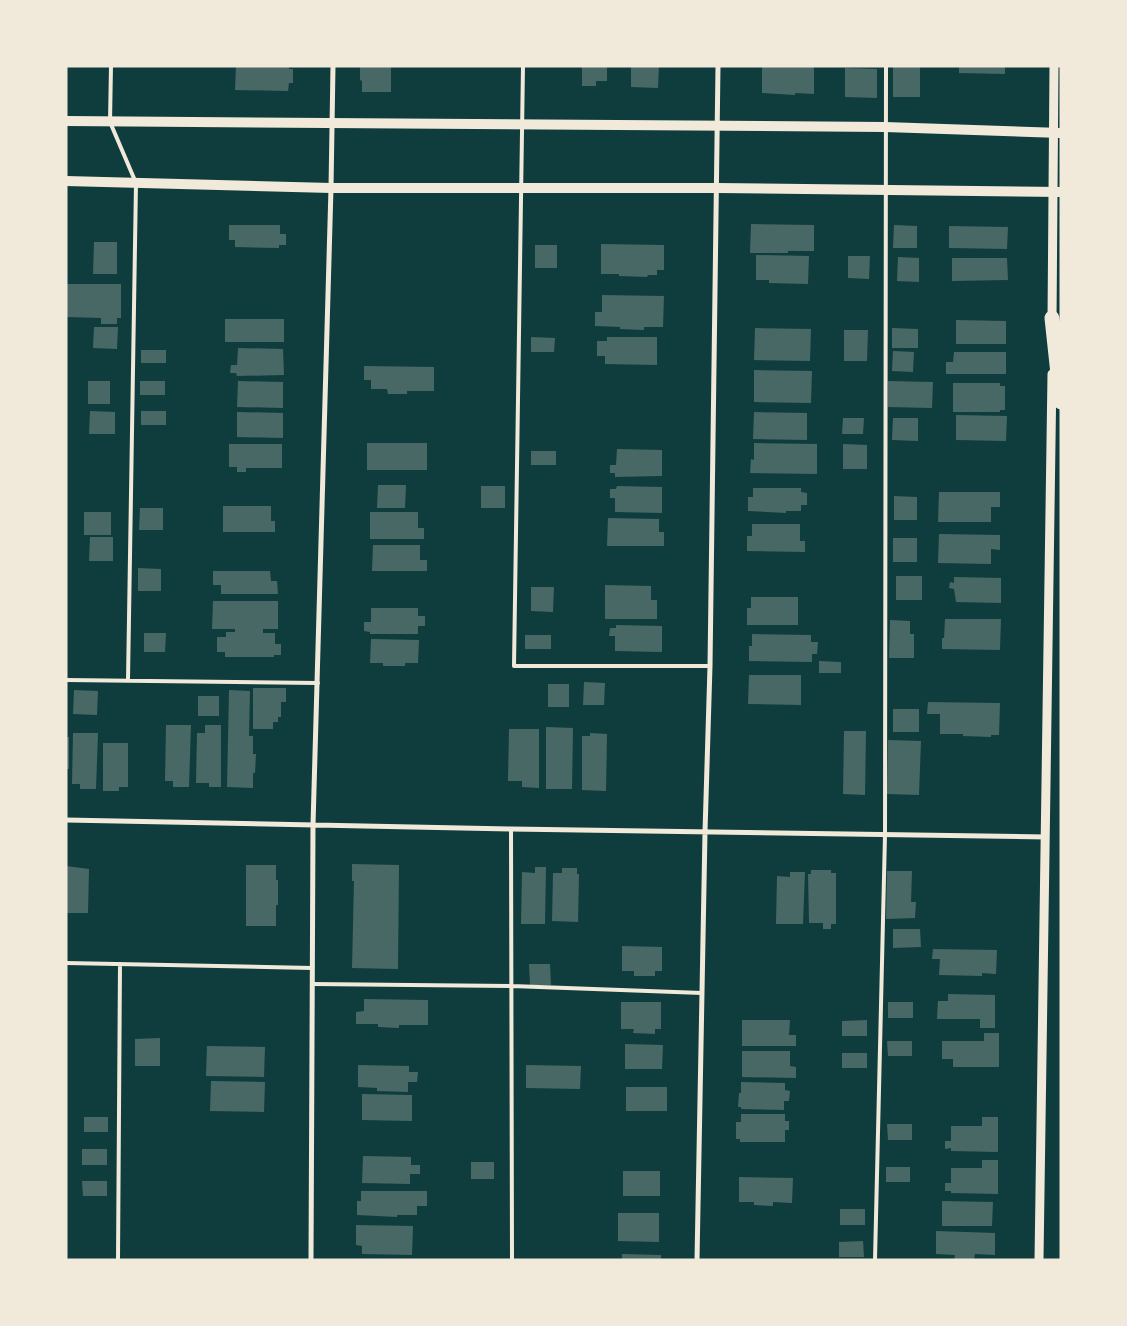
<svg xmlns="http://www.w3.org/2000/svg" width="1127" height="1326" viewBox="0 0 1127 1326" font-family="'IBM Plex Sans',sans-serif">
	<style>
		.building { fill: #486865 }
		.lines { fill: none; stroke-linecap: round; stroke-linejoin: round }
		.service { stroke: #f1e9da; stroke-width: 4 }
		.minor { stroke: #f1e9da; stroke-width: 5 }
		.tertiary { stroke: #f1e9da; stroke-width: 9 }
		.secondary { stroke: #f1e9da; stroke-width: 10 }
		.motorway { stroke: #f1e9da; stroke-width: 15 }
	</style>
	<rect width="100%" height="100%" fill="#0f3d3e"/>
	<path class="building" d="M236,66h53v3h4v14h-4l-1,8 -53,-1z
		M360,66h31v26h-29v-11l-2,-1z
		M582,66h25v15h-11v5h-14z
		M631,66h28l-1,22 -27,-1z
		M762,66l52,1v27l-19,-1v2l-33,-2z
		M893,66h27v31h-27z
		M959,66h46v8l-46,-1z
		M845,68l32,1v29l-32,-1z
		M751,224l63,1v26h-26v2h-38z
		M229,225h51v9h6v11h-7v3l-44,-1v-7h-6z
		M894,225l23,1v22h-24z
		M949,226l59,1 -1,22 -58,-1z
		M94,242h23v32h-24z
		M601,244l63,1v25h-7v5h-9l-1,2 -28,-1v-2h-18z
		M535,245h22v23h-22z
		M756,255l53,1 -1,28 -39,-1v-3h-13z
		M848,256h22l-1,23 -21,-1z
		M898,257l21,1v24l-22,-1z
		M952,258h55l1,22 -56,1z
		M66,284h55v34h-4v6h-16v-6l-35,-1z
		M602,295l62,1 -1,31h-19v3l-24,-1v-2l-25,-1v-14h7z
		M225,319h59v23h-59z
		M956,320l50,1v23h-50z
		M94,327h24l-1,22 -24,-1z
		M755,328l56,1 -1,32 -56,-1z
		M892,328l26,1v19h-26z
		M844,330h24l-1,31h-23z
		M531,337l24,1 -1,14h-23z
		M607,337h50v28l-52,-1v-8h-8v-15h10z
		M238,348l45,1 1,26 -47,1 -1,-3h-6l1,-8h6z
		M141,350h25v13h-25z
		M893,351l21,1 -1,20 -21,-1z
		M954,352h52v22h-60v-12h7z
		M364,366l70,1v24h-27v3h-19l-1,-5h-16v-9h-7z
		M754,370l58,1 -1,32 -57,-1z
		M88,381h22v23h-22z
		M140,381h25v14h-25z
		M238,381l45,1v26l-46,-1z
		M888,381l45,1 -1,26 -44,-1z
		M953,383h47v3h5v24h-5v2h-47z
		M90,411l25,1v22h-26z
		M141,411h25v14h-25z
		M237,412l46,1v25l-46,-1z
		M754,412l53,1v27l-54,-1z
		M956,415l51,1 -1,25 -50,-1z
		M843,418h21l-1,16h-21z
		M893,418h25v23l-26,-1z
		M367,443h60v27h-60z
		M754,443l63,1v30l-67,-1 1,-14 3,1z
		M229,444h53v24h-36v4h-9v-5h-8z
		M843,444l24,1v24h-24z
		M617,449l45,1v26l-47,1v-4h-5v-8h6z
		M531,451h25v14h-25z
		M378,485h28l-1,23h-28z
		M481,486h24v22h-24z
		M617,486l45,1v26l-47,-1v-14h-5v-9h6z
		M753,488h48v4l6,1v12h-6v6h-15v2l-38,-2v-14h5z
		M939,492h61v15h-9v15h-53z
		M894,496l23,1v23h-23z
		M223,506h48v15h4v11h-52z
		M140,508h23v22h-24z
		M84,512h27v23h-27z
		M370,512h48v16h6v11h-54z
		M608,518l51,1v13h5v14h-57z
		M752,524h48v17h5v11l-58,-1v-15h5z
		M939,534l61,1v15l-9,-1v15l-53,-1z
		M90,537h23v24h-24z
		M893,538h24v24h-24z
		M373,545h47v15h7v11h-55z
		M138,568l23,1v22h-23z
		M213,571h57l1,10h6l1,13h-57v-9h-8z
		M896,576h26v24h-26z
		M954,577l47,1v25l-45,-1 -2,-13 -5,-1 1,-6 4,1z
		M605,585l46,1v14h6v19h-52z
		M531,587h23l-1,25 -22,-1z
		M751,597h47v28h-51v-17h4z
		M213,601h65v28h-15v4h12v11h6v11h-7v2h-49v-5h-8v-15h9v-5h9v-3h-23z
		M371,608h47v8h7v10h-7v8h-48v-2l-6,-1v-9h7z
		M945,619h56l-1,31 -58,-1v-11h2z
		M890,620l20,1v13h4v24h-25z
		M616,625l46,1v26l-47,-1v-15h-6l1,-8h6z
		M144,633h22l-1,19h-21z
		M752,634l59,1v7h7l-1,12h-5v8l-63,-1v-15h3z
		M525,635h26v14h-26z
		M371,639l48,1 -1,23h-13v3h-22v-3h-13z
		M819,661l22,1v11h-22z
		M749,675h52v30l-53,-1z
		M584,682l21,1 -1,22h-21z
		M548,684h21v23h-21z
		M253,688h33v14h-5v15h-3v5h-5v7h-20z
		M74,690l24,1 -1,24 -24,-1z
		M229,690l21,1 -1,45h4v18h3l-1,19h-2v15l-26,-1z
		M198,696h21v20h-21z
		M928,702l72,1 -1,32h-8v2l-28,-1v-2h-23v-20h-13z
		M893,709h26v23h-26z
		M166,725h25l-2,62h-16v-6h-8z
		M205,725h16v62h-12v-4h-13l1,-50h8z
		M546,727l27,1 -1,61h-26z
		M509,729h30v59l-17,-1v-6h-14z
		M844,731h22l-1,64 -22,-1z
		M73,733h25l-2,56h-16v-5h-8z
		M590,733l17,1 -1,57 -24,-1v-54h8z
		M66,737h3v32h-3z
		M888,740l33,1 -2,54 -32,-1z
		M103,743h25v44h-9v4h-16z
		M352,864l47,1 -1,104 -46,-1 2,-87h-2z
		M246,865h30v15h2v25h-2v21h-30z
		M66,866l23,3 -1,44h-22z
		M535,867h11l-1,57h-24l1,-52 13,1z
		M562,868h15v6h2l-1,48 -26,-1 1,-48h9z
		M811,870h20v3h5v51h-5v5h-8v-6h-14l-1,-49h3z
		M887,871h25l-1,31h5l-1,16 -29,1z
		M790,872h15l-2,52h-27l1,-48 13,1z
		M893,929h27l1,18 -28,1z
		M622,946l40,1v24h-7v5h-21v-5h-12z
		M933,949l64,1 -1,24 -14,-1v3l-43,-1 1,-16h-8z
		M529,964h21l1,21h-21z
		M948,994l47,1v33h-15v-9h-43l1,-18h10z
		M364,999l64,1v25h-29v3l-21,-1v-3h-22v-12l8,-1z
		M621,1002h40v27h-6v5l-22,-1 1,-4h-13z
		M888,1002h25v16h-25z
		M742,1020h48l-1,15h7v11h-54z
		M867,1020v16h-25v-15z
		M984,1033h15v34h-46v-8h-11v-18h42z
		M160,1038v28h-25v-27z
		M887,1041h25v15h-24z
		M625,1044l38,1 -1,24h-37z
		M207,1046l58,1 -1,30 -58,-1z
		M742,1051h48v15l6,1v11l-54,-1z
		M842,1053h25v15h-25z
		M358,1065l51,1v6h9l-1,10h-9v10l-31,-1v-3l-19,-1z
		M526,1065l55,1 -1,23 -54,-1z
		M211,1081l54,1 -1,30 -54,-1z
		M741,1082l44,1v7l5,1 -1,10h-5v9l-43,-1v-2h-3l1,-14h2z
		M626,1087h41v24h-41z
		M362,1094l50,1v26l-50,-1z
		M741,1114h44v7h4v9h-4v12h-45v-3h-4v-17h5z
		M84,1117h24v15h-24z
		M982,1117h16v35l-47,-1v-3l-6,1v-8h6v-15h31z
		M887,1124h25v16h-24z
		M82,1149h25v16h-25z
		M363,1156l48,1v8h9v9h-10v10l-48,-1z
		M982,1160h16v34l-47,-1v-2h-6v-8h6v-15h31z
		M471,1162h23v17h-23z
		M886,1167h24v15h-24z
		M623,1171h37v25h-37z
		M739,1177l54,1 -1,25 -19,-1v4l-19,-1v-3h-15z
		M82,1181h25v15h-24z
		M361,1191h66v15h-10v9h-20v2l-40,-2v-14h4z
		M942,1201l51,1 -1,24h-50z
		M840,1209h25v16h-25z
		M618,1213h41v29l-41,-1z
		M356,1225l57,1 -1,29 -50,-1v-8l-6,-1z
		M936,1231l59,2v22l-20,-1 -1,6h-20l1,-5 -19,-1z
		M863,1241l1,16h-25v-15z
		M622,1254l39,1v5h-39z"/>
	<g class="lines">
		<path class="service" d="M111,66l-1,56 26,61 -8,497
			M523,66l-9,600h196
			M66,680l252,3
			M511,829l1,431
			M66,963l246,5
			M312,984l200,2 190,7
			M118,1260l2,-296
			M875,1260l10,-425 1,-769"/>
		<path class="minor" d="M66,820l445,9 535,8
			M311,1260l2,-435 18,-637 2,-122
			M697,1260l8,-428 5,-166 8,-600"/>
		<path class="tertiary" d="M1052,321l2,-255
			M1039,1260l13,-886"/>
		<path class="secondary" d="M66,121l819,6 176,6
			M66,181l265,7h386l344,4"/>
		<path class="motorway" d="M1052,318l9,84"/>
	</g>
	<rect width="1127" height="1326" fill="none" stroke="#f1e9da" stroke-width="135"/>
</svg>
